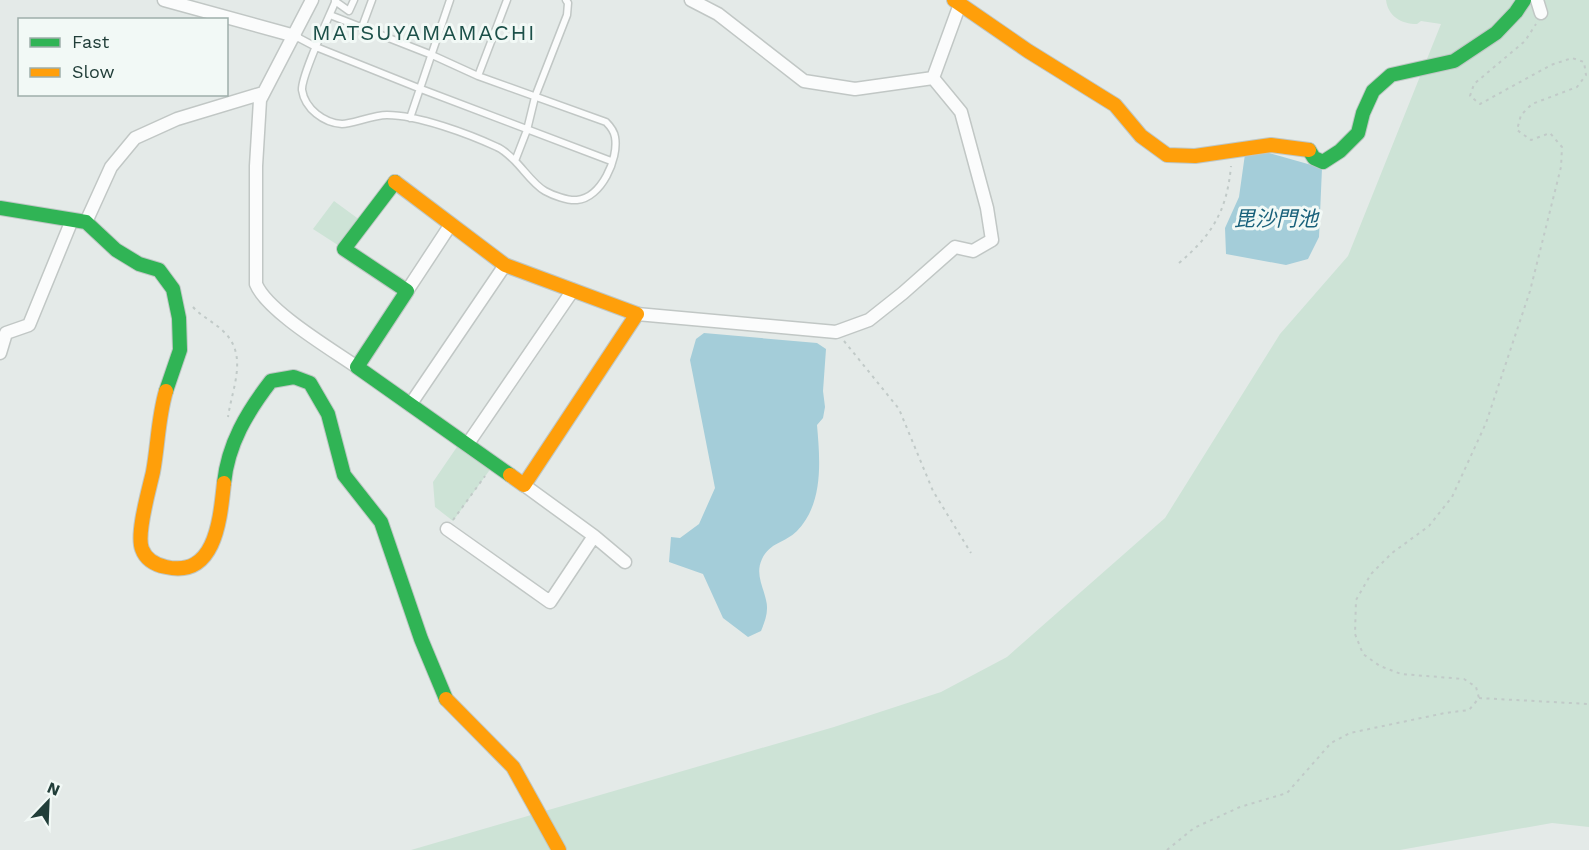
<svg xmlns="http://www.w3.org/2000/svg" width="1589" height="850" viewBox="0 0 1589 850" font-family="'Work Sans','Noto Sans JP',sans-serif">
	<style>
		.green { fill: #cde3d6 }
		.water { fill: #a4cdd9 }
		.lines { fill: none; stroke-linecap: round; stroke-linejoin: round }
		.lane-casing { stroke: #c1c7c5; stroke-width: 9 }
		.street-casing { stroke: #c1c7c5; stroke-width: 15 }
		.fast-casing { stroke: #bfc7c5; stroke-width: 16 }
		.slow-casing { stroke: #bfc7c5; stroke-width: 16 }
		.path { stroke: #c1cac8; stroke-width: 2; stroke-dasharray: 3 4.5; stroke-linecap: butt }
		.lane { stroke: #fbfcfc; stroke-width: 6 }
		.street { stroke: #fbfcfc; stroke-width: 12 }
		.fast { stroke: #30b455; stroke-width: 14 }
		.slow { stroke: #ff9f0a; stroke-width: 14 }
		.labels { text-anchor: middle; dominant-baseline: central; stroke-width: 6; stroke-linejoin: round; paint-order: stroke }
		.water-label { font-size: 21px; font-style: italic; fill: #19617b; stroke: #f2f9f6 }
		.quarter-label { font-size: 22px; letter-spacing: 1.5px; fill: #1c5049; stroke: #f2f9f6 }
	</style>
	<rect width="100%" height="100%" fill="#e4eae8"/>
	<path class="green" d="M1386,0h203v827l-37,-4 -152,27h-989l423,-123 107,-35 66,-35 158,-139 115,-184 68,-78 93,-232 -20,-3 -4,3c-16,0 -29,-8 -31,-24z
		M334,201l30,22 -20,26 -31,-20z
		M461,441l33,23 -41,57 -18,-14 -2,-25z"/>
	<path class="water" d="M1269,153l53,15 -3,69 -11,22 -22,6 -60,-11 -1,-26 14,-31 6,-43z
		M704,333l113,10 9,6 -3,42 2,16 -2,11 -6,7c3,35 7,78 -20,106 -12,12 -27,11 -35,28 -7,15 1,27 4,41 3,11 -1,21 -5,31l-13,6 -25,-19 -20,-44 -34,-12 2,-25 9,1 19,-14 16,-36 -25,-128 6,-21z"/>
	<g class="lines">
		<defs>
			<path id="lane" d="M336,0c-7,17 -35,76 -34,90 3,19 22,33 40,34 10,0 31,-9 45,-9 31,0 82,19 110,32 7,3 13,9 18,14l12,-31 8,-33 32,-82 1,-12 -2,-3
				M335,1l14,10 5,-11
				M330,15l102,40 46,21 128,46c4,4 8,9 9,15 4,22 -14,61 -38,63 -9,1 -25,-5 -32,-9 -11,-6 -21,-21 -30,-30
				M362,27l10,-27
				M295,36l21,11 105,42 190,72
				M478,76l29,-76
				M410,118l40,-118"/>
			<path id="street" d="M164,0l131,36
				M312,0l-52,100 -4,66v118c11,27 75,65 101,83
				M691,0l27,14 86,67 51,8 78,-11
				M1537,0l4,13
				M86,222l25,-55 24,-29 42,-19 86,-26
				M407,291l44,-67
				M637,314l199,18 33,-12 34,-27 52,-46 18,4 19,-11 -5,-32 -26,-96 -28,-34 27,-74
				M0,353l6,-20 23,-8 43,-105
				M410,405l95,-140
				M467,445l106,-155
				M524,485l70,51 31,26
				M447,529l103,73 44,-66"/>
			<path id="fast" d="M1309,150l5,8 9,4 17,-11 18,-18 5,-20 10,-22 18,-16 63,-14 42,-28 20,-21 8,-12
				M395,182l-51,67 63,42 -50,76 153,108
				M0,208l86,14 30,28 23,14 20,6 14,19 6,29 1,32 -14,41
				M224,483c4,-39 23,-71 47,-102l23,-4 16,6 18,31 16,61 37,47 40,117 25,60"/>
			<path id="slow" d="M954,0l74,51 87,54 26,31 26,19 28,1 76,-11 38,5
				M395,182l110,83 132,49 -113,171 -14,-10
				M166,391c-8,27 -8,54 -13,81 -4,18 -17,62 -11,77 4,11 14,16 24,18 50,11 54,-48 58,-84
				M446,699l67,68 46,83"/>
		</defs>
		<use href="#lane" class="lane-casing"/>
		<use href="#street" class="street-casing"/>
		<use href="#fast" class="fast-casing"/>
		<use href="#slow" class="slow-casing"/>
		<path class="path" d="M1179,263c33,-28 48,-52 52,-97
			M193,307c9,10 21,15 30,24 26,24 9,57 5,86
			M844,341l55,68 34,82 38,62
			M453,520l32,-44
			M1479,698l110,6
			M1167,850l27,-22 46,-21 47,-14 44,-50 19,-10 95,-20 24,-3 10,-12 -3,-11 -12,-8 -63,-5 -21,-8 -17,-12 -8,-20 1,-34 15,-26 21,-21 37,-27 23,-29 34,-74 44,-132 31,-124 1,-20 -12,-14 -19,7 -14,-10 4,-15 11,-11 45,-17 9,-12 -2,-13 -12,-4 -21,7 -71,39 -10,-8 4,-12 51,-43 11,-17"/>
		<use href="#lane" class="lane"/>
		<use href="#street" class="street"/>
		<use href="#fast" class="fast"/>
		<use href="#slow" class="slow"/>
	</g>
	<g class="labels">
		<g class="water-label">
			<text x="1276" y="218">毘沙門池</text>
		</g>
		<g class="quarter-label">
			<text x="424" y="32">MATSUYAMAMACHI</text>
		</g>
	</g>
	<rect x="18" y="18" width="210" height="78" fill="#f2f9f6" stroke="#9eaeaa" stroke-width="1.5"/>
	<rect x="30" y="38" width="30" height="9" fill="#30b455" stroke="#9eaeaa" stroke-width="1.5"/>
	<text x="72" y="48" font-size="18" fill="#213e39">Fast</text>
	<rect x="30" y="68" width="30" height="9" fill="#ff9f0a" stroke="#9eaeaa" stroke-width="1.5"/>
	<text x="72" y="78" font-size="18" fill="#213e39">Slow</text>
	<g transform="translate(48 802) rotate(23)" stroke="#f2f9f6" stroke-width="4.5" paint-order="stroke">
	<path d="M0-4.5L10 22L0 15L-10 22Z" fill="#213e39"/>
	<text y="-9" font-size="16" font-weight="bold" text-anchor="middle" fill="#213e39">N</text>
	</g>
</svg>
